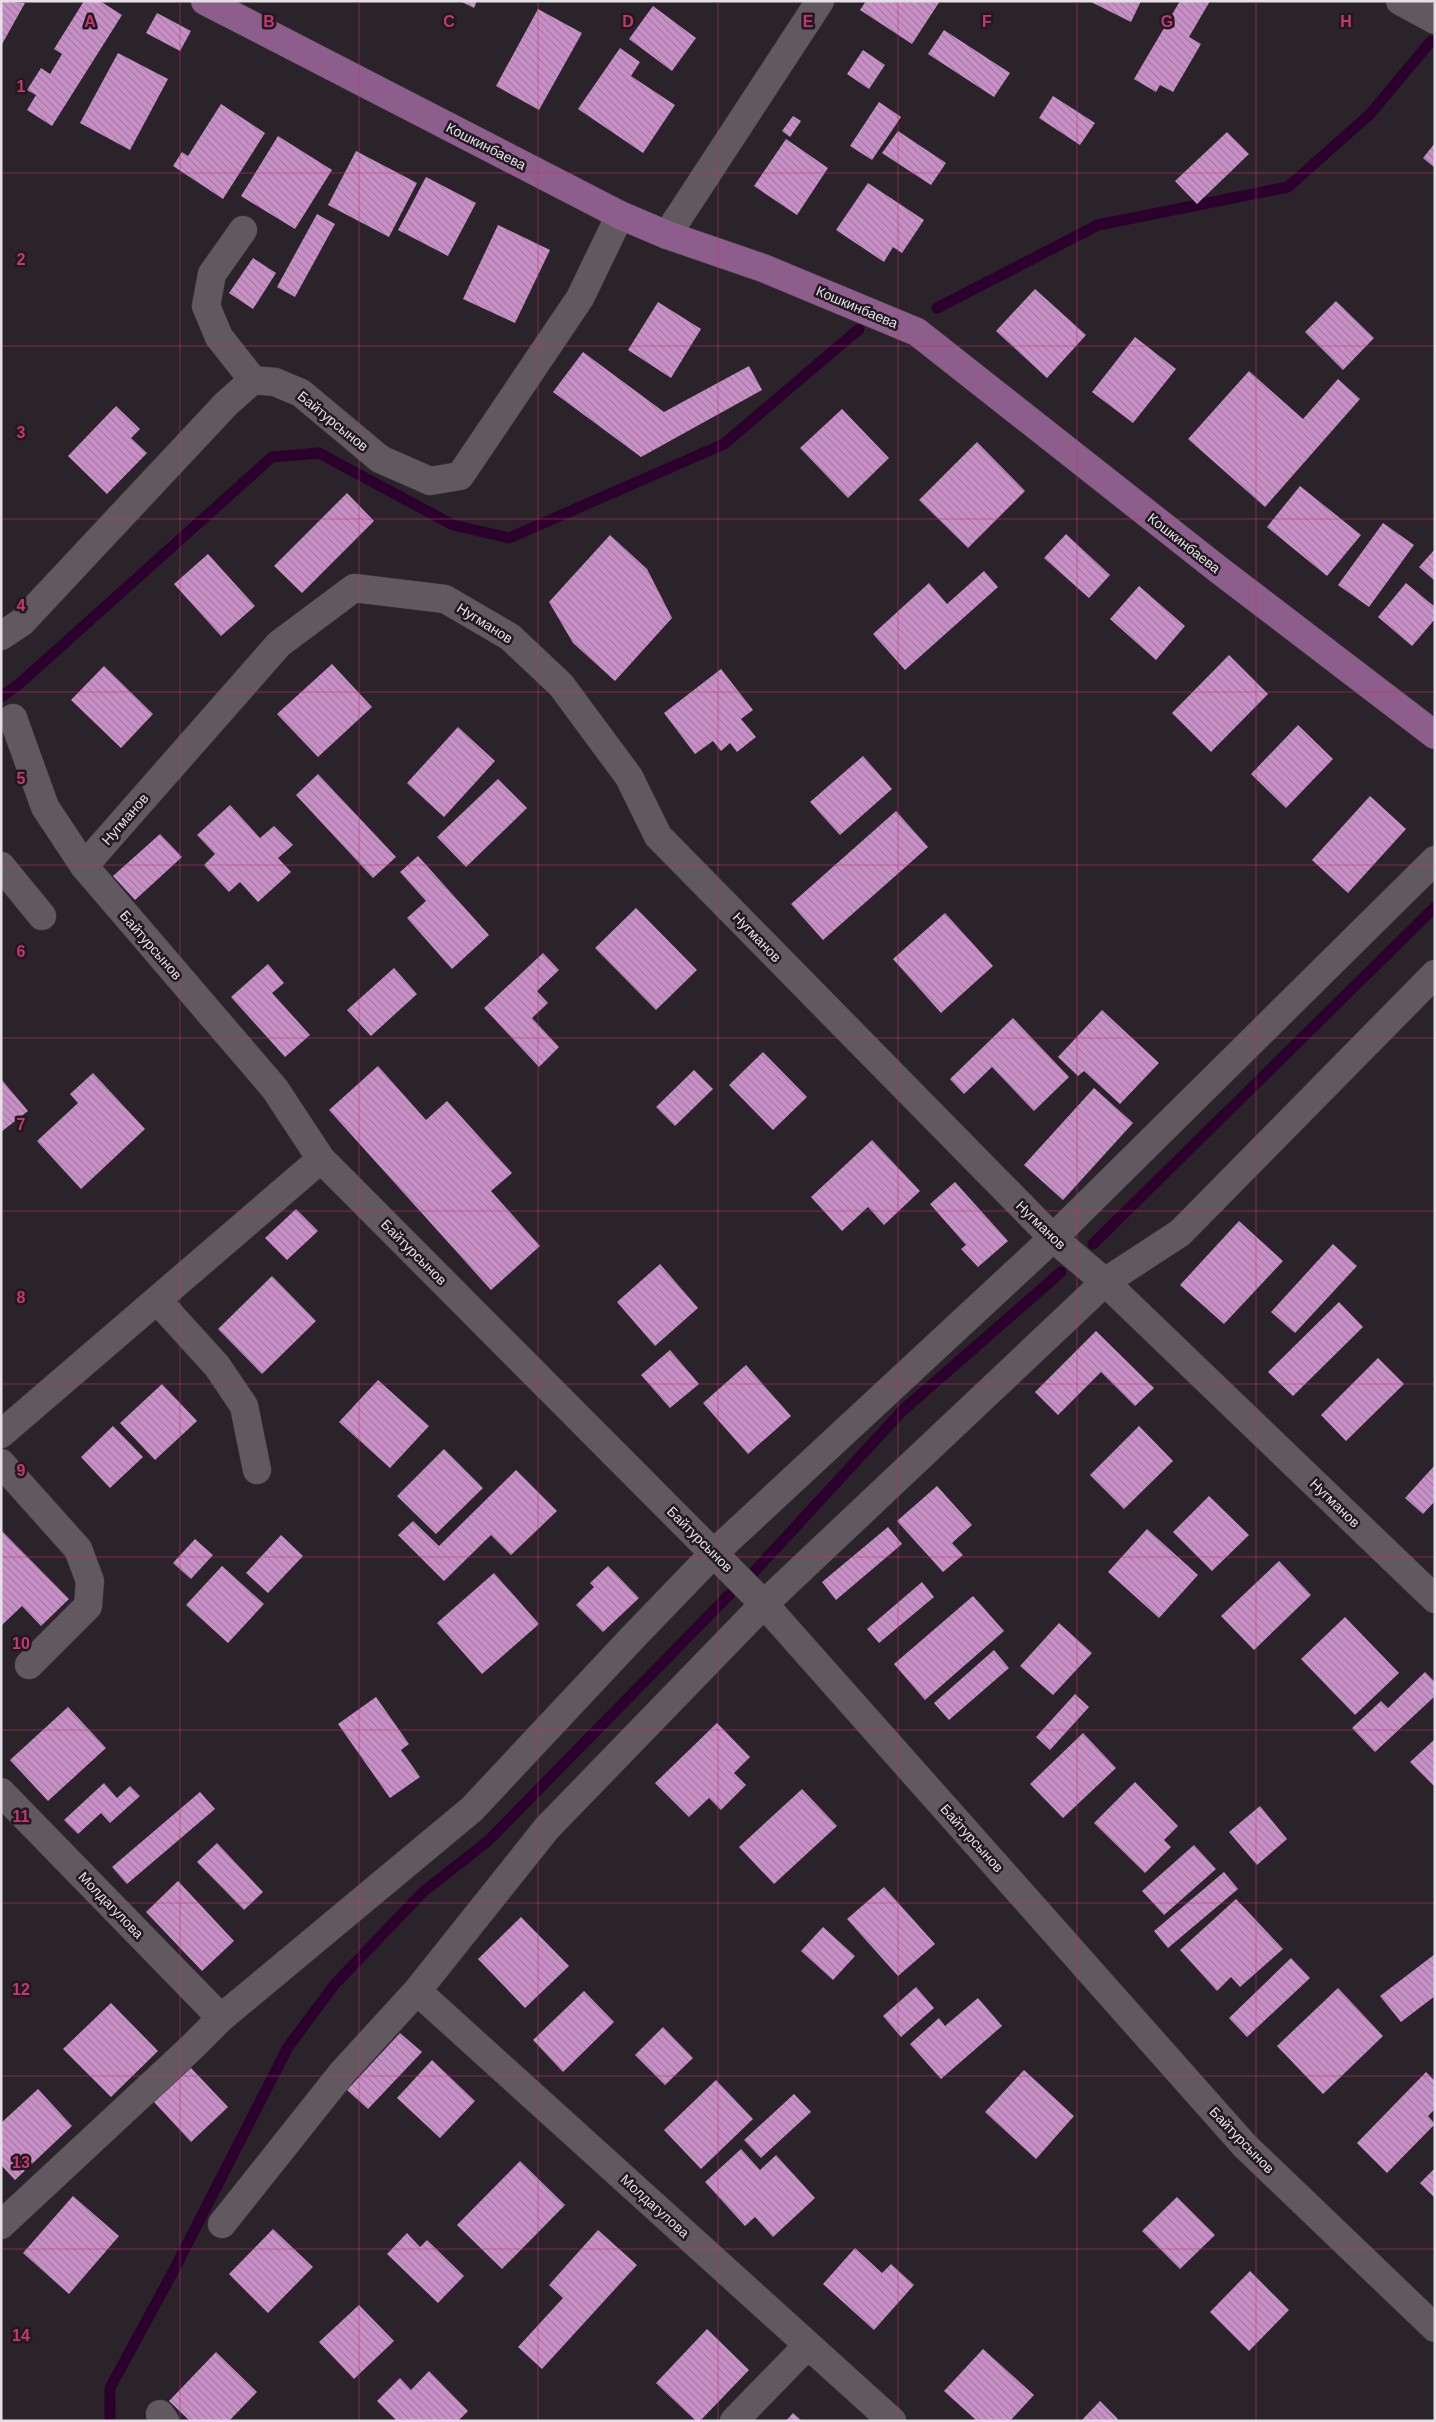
<svg xmlns="http://www.w3.org/2000/svg" width="1436" height="2422" viewBox="0 0 1436 2422" font-family="Helvetica,sans-serif">
	<style>
		.lines { fill: none; stroke-linecap: round; stroke-linejoin: round }
		.stream { stroke: #2b002c; stroke-width: 11 }
		.building { fill: url(#building-back-hatch) }
		.minor-casing { stroke: #453f45; stroke-width: 29 }
		.major-casing { stroke: #453f45; stroke-width: 29 }
		.minor { stroke: #615860; stroke-width: 28 }
		.major { stroke: #8d5d8c; stroke-width: 28 }
		.grid { fill: none; stroke: #c73670; stroke-width: 1; stroke-opacity: 0.55 }
		.labels { text-anchor: middle; dominant-baseline: central; stroke-width: 5; stroke-linejoin: round; paint-order: stroke }
		.street-label { font-size: 14px; fill: #e5e0e5; stroke: #211920 }
		.grid-label { font-size: 16px; text-anchor: middle; font-weight: bold; fill: #c73670; stroke: #211920; stroke-width: 5; stroke-linejoin: round; paint-order: stroke }
	</style>
	<defs>
		<pattern id="building-back-hatch" width="6" height="6" patternUnits="userSpaceOnUse" patternTransform="scale(1.25)"><rect width="6" height="6" fill="#c990c8"/><path d="M-1 5l2 2M0 0l6 6M5-1l2 2" fill="none" stroke="#a179a1"/></pattern>
	</defs>
	<rect width="100%" height="100%" fill="#2a232a"/>
	<g class="lines">
		<path class="stream" d="M937,308l161,-83 190,-38 82,-73 61,-73
			M1,697l18,-13 253,-227 47,-4 134,72 56,13 215,-94 135,-115
			M1093,1244l342,-337
			M753,1573l149,-162 159,-139
			M110,2421v-33l64,-118 114,-223 47,-63 88,-92 65,-51 242,-247"/>
	</g>
	<path class="building" d="M1,1l24,2 -24,43z
		M84,1h16l22,14 -70,111 -25,-16 9,-15 -9,-5 14,-22 9,6 12,-20 -8,-5z
		M460,1h17l-3,7z
		M866,1h74l-28,43 -52,-34z
		M1089,1h52l-10,21z
		M1180,1h30l-21,36 12,7 -28,48 -13,-7 -4,7 -22,-13z
		M653,6l43,32 -24,33 -43,-32z
		M538,9l44,24 -43,77 -43,-24z
		M157,13l34,18 -11,20 -34,-18z
		M944,30l66,43 -16,24 -66,-43z
		M620,48l20,14 -9,14 44,29 -32,48 -65,-44z
		M863,50l22,15 -16,24 -22,-15z
		M118,53l50,26 -38,71 -50,-27z
		M1053,96l42,27 -15,22 -41,-27z
		M879,102l22,15 -29,43 -22,-14z
		M221,104l44,29 -42,66 -50,-33 9,-14 6,4z
		M793,116l8,5 -11,16 -8,-6z
		M898,131l48,32 -15,22 -49,-32z
		M1227,132l22,22 -52,50 -22,-23z
		M278,136l54,34 -37,59 -54,-33z
		M786,139l42,29 -31,47 -43,-29z
		M1435,143v25l-12,-10z
		M356,151l61,32 -28,54 -61,-32z
		M426,177l50,26 -28,53 -50,-26z
		M868,183l56,37 -22,33 -9,-6 -9,15 -48,-32z
		M317,214l18,10 -40,73 -18,-10z
		M498,225l52,25 -35,73 -52,-24z
		M253,258l23,15 -23,36 -24,-16z
		M1035,289l51,46 -39,43 -51,-47z
		M1336,301l38,37 -31,32 -38,-38z
		M658,302l43,27 -30,49 -43,-28z
		M1135,337l41,32 -43,54 -41,-31z
		M583,352l81,60 85,-46 13,24 -121,67 -88,-65z
		M1249,371l54,48 35,-40 22,20 -95,108 -77,-68z
		M116,406l24,23 -9,9 16,15 -40,41 -39,-38z
		M842,409l47,49 -41,40 -48,-50z
		M977,442l48,49 -57,57 -49,-48z
		M1300,486l61,49 -34,41 -60,-49z
		M347,493l27,28 -72,72 -28,-27z
		M1383,523l31,22 -45,62 -31,-22z
		M1066,534l44,41 -21,23 -45,-40z
		M610,535l37,34 25,49 -57,63 -42,-38 -24,-41z
		M1435,549v32l-16,-14z
		M208,554l47,52 -34,30 -47,-52z
		M984,571l14,16 -93,83 -32,-36 56,-51 18,21z
		M1406,583l29,24v12l-23,27 -34,-29z
		M1139,586l46,40 -29,34 -46,-41z
		M1229,655l39,39 -57,58 -39,-39z
		M332,664l40,43 -54,50 -41,-43z
		M104,666l49,48 -32,34 -50,-48z
		M721,669l32,41 -12,9 15,18 -19,15 -7,-9 -9,8 -8,-10 -18,13 -31,-41z
		M1298,725l35,34 -47,49 -35,-34z
		M458,727l37,34 -51,56 -37,-34z
		M863,756l29,33 -52,46 -30,-33z
		M318,774l78,83 -23,21 -77,-83z
		M498,779l29,29 -61,59 -29,-30z
		M1370,796l36,33 -58,64 -36,-33z
		M230,805l30,33 14,-12 19,19 -15,13 13,14 -33,30 -18,-20 -11,10 -25,-27 11,-11 -18,-19z
		M896,811l32,36 -105,93 -32,-36z
		M160,834l22,23 -47,43 -22,-24z
		M418,856l71,79 -37,34 -45,-51 19,-17 -26,-29z
		M636,908l61,62 -41,40 -61,-62z
		M945,913l48,53 -52,47 -48,-54z
		M543,953l16,17 -22,21 11,12 -16,15 27,29 -20,20 -55,-59z
		M268,964l16,19 -12,10 38,42 -25,22 -54,-60z
		M394,968l23,26 -46,42 -24,-26z
		M1102,1010l57,53 -39,41 -36,-33 -6,5 -20,-19z
		M1013,1018l56,59 -35,34 -42,-44 -28,27 -14,-15z
		M763,1052l44,45 -34,33 -44,-45z
		M378,1066l48,54 21,-19 65,72 -21,18 49,55 -49,44 -162,-180z
		M694,1070l19,19 -38,37 -19,-19z
		M93,1073l52,56 -64,60 -44,-48 41,-38 -8,-9z
		M1,1079l27,32 -27,21z
		M1094,1088l39,35 -70,77 -39,-35z
		M872,1140l48,51 -36,34 -16,-18 -26,24 -31,-34z
		M955,1182l53,59 -30,26 -17,-18 5,-4 -36,-41z
		M296,1209l22,22 -31,29 -22,-22z
		M1239,1221l44,40 -59,63 -44,-39z
		M1333,1244l24,22 -62,67 -24,-21z
		M660,1264l38,44 -43,38 -38,-44z
		M272,1276l44,45 -54,53 -44,-45z
		M1339,1302l24,25 -70,69 -25,-24z
		M1096,1331l58,57 -19,18 -34,-34 -43,43 -23,-23z
		M670,1350l29,34 -29,24 -29,-33z
		M1378,1358l26,26 -58,57 -25,-26z
		M746,1365l45,51 -43,38 -45,-51z
		M378,1380l51,46 -39,42 -51,-46z
		M162,1384l35,37 -42,39 -35,-37z
		M113,1426l30,31 -33,31 -29,-31z
		M1139,1426l34,35 -49,48 -34,-34z
		M444,1449l39,39 -47,46 -39,-38z
		M1435,1465v36l-12,13 -18,-16z
		M516,1470l41,41 -46,44 -20,-20 -47,46 -46,-46 15,-14 26,25z
		M937,1486l35,39 -20,18 11,12 -20,17 -46,-51z
		M1209,1496l40,39 -37,36 -39,-39z
		M888,1527l14,17 -66,56 -14,-18z
		M1147,1529l51,46 -39,43 -51,-46z
		M1,1530l68,69 -28,27 -19,-20 -21,20z
		M281,1535l22,21 -35,37 -22,-20z
		M195,1539l18,16 -22,24 -18,-16z
		M1279,1561l32,34 -57,55 -33,-34z
		M222,1566l42,38 -36,39 -42,-38z
		M608,1566l31,32 -36,34 -27,-27 18,-18 -4,-4z
		M494,1573l45,51 -57,50 -45,-51z
		M922,1582l12,15 -55,46 -12,-14z
		M973,1596l31,35 -79,69 -31,-36z
		M1345,1617l54,56 -44,42 -54,-56z
		M1059,1623l33,30 -39,42 -33,-29z
		M994,1650l15,18 -60,52 -15,-17z
		M1425,1672l10,10v14l-60,56 -23,-24 29,-27 7,7z
		M1075,1694l14,13 -39,43 -14,-13z
		M376,1697l33,47 -8,6 19,27 -30,21 -52,-74z
		M68,1707l38,41 -58,53 -38,-41z
		M717,1723l33,34 -16,16 12,12 -25,25 -12,-12 -20,19 -34,-34z
		M1083,1733l33,35 -53,50 -33,-34z
		M1435,1739v48l-25,-25z
		M1135,1782l43,44 -14,14 7,7 -26,26 -51,-50z
		M104,1783l13,15 13,-12 10,10 -30,27 -9,-10 -23,21 -14,-14z
		M802,1789l35,37 -63,58 -35,-37z
		M200,1792l15,17 -88,75 -15,-17z
		M1260,1806l27,33 -30,26 -28,-33z
		M217,1843l46,49 -19,18 -47,-48z
		M1194,1845l22,24 -52,46 -22,-24z
		M1224,1872l14,17 -70,59 -14,-17z
		M178,1881l56,60 -32,30 -56,-59z
		M884,1887l51,57 -37,32 -51,-57z
		M1236,1899l47,50 -43,38 -9,-10 -14,14 -37,-41z
		M521,1917l48,49 -44,42 -47,-49z
		M823,1927l32,29 -22,24 -32,-29z
		M1435,1954v42l-34,26 -21,-26z
		M1291,1958l19,20 -63,59 -18,-19z
		M916,1987l18,21 -33,29 -18,-21z
		M1338,1988l45,48 -60,58 -46,-48z
		M584,1991l30,31 -51,50 -30,-32z
		M978,1998l24,28 -61,53 -31,-35 29,-26 6,8z
		M111,2003l47,48 -47,46 -48,-48z
		M663,2027l30,31 -28,27 -30,-30z
		M400,2033l22,19 -54,57 -21,-19z
		M432,2060l43,41 -35,37 -43,-40z
		M191,2068l37,39 -37,35 -37,-40z
		M1024,2070l50,46 -38,43 -51,-47z
		M1426,2072l9,9v28l-7,7 7,8 -48,49 -30,-30z
		M716,2080l37,39 -52,50 -37,-39z
		M38,2089l34,37 -57,54 -14,-15v-42z
		M794,2094l17,18 -50,46 -17,-18z
		M741,2149l19,21 16,-15 39,43 -42,39 -18,-20 -10,9 -40,-44z
		M520,2161l45,44 -63,64 -45,-44z
		M1435,2168v30l-15,-15z
		M73,2196l46,40 -50,58 -46,-41z
		M1177,2197l38,38 -35,34 -38,-38z
		M273,2229l40,38 -45,46 -39,-39z
		M598,2230l39,35 -95,104 -24,-22 45,-49 -14,-13z
		M407,2233l13,14 7,-7 37,36 -26,27 -51,-49z
		M855,2248l27,25 9,-9 23,21 -40,45 -51,-46z
		M1250,2271l39,39 -40,41 -39,-39z
		M359,2305l35,36 -40,38 -35,-37z
		M707,2329l42,41 -49,51h-4l-40,-38z
		M983,2349l51,46 -24,26h-33l-33,-30z
		M216,2352l41,40 -28,29h-39l-21,-20z
		M429,2371l39,40 -10,10h-61l-20,-20 23,-23 11,12z
		M1100,2401l18,18 -2,2h-35z
		M793,2413l9,8h-16z"/>
	<g class="lines">
		<defs>
			<path id="minor" d="M1400,1l35,19
				M243,230l-31,44 -6,32 13,31 34,43
				M667,235l153,-234
				M1,636l21,-14 204,-218 27,-24 22,2 26,11 79,66 50,22 30,-5 120,-178 40,-83
				M13,718l32,89 39,59 191,223 46,70 443,445 481,542 190,182
				M1,866l41,50
				M84,866l195,-222 75,-56 91,11 65,38 51,48 68,92 29,59 395,402 52,44 330,317
				M157,1300l60,66 27,40 13,64
				M1,1434l320,-275
				M1,1463l77,86 12,32 -2,25 -59,59
				M1,1792l220,226
				M417,1991l475,430
				M222,2224l120,-151 75,-82 130,-163 217,-224 341,-322 75,-49 255,-259
				M1,2225l190,-177 30,-30 251,-209 163,-174 79,-82 339,-315 382,-378
				M160,2414l5,7
				M734,2421l74,-76"/>
			<path id="major" d="M205,1l415,214 47,20 96,33 154,64 302,238 216,165"/>
		</defs>
		<use href="#minor" class="minor-casing"/>
		<use href="#major" class="major-casing"/>
		<use href="#minor" class="minor"/>
		<use href="#major" class="major"/>
	</g>
	<path class="grid" d="M180,1v2420M359,1v2420M538,1v2420M718,1v2420M898,1v2420M1077,1v2420M1256,1v2420M1,173h1434M1,346h1434M1,519h1434M1,692h1434M1,865h1434M1,1038h1434M1,1211h1434M1,1384h1434M1,1557h1434M1,1730h1434M1,1903h1434M1,2076h1434M1,2249h1434"/>
	<g class="labels">
		<g class="street-label">
			<text transform="translate(486 146) rotate(27)">Кошкинбаева</text>
			<text transform="translate(857 307) rotate(23)">Кошкинбаева</text>
			<text transform="translate(333 421) rotate(39)">Байтурсынов</text>
			<text transform="translate(1184 543) rotate(38)">Кошкинбаева</text>
			<text transform="translate(485 623) rotate(32)">Нугманов</text>
			<text transform="translate(125 819) rotate(-49)">Нугманов</text>
			<text transform="translate(757 937) rotate(46)">Нугманов</text>
			<text transform="translate(151 945) rotate(49)">Байтурсынов</text>
			<text transform="translate(1041 1225) rotate(44)">Нугманов</text>
			<text transform="translate(414 1252) rotate(45)">Байтурсынов</text>
			<text transform="translate(1335 1503) rotate(44)">Нугманов</text>
			<text transform="translate(700 1539) rotate(45)">Байтурсынов</text>
			<text transform="translate(972 1838) rotate(48)">Байтурсынов</text>
			<text transform="translate(111 1905) rotate(46)">Молдагулова</text>
			<text transform="translate(1242 2140) rotate(46)">Байтурсынов</text>
			<text transform="translate(655 2206) rotate(42)">Молдагулова</text>
		</g>
	</g>
	<g class="grid-label">
		<text x="90" y="27">A</text>
		<text x="269" y="27">B</text>
		<text x="449" y="27">C</text>
		<text x="628" y="27">D</text>
		<text x="808" y="27">E</text>
		<text x="987" y="27">F</text>
		<text x="1167" y="27">G</text>
		<text x="1346" y="27">H</text>
		<text x="21" y="92">1</text>
		<text x="21" y="265">2</text>
		<text x="21" y="438">3</text>
		<text x="21" y="611">4</text>
		<text x="21" y="784">5</text>
		<text x="21" y="957">6</text>
		<text x="21" y="1130">7</text>
		<text x="21" y="1303">8</text>
		<text x="21" y="1476">9</text>
		<text x="21" y="1649">10</text>
		<text x="21" y="1822">11</text>
		<text x="21" y="1995">12</text>
		<text x="21" y="2168">13</text>
		<text x="21" y="2341">14</text>
	</g>
	<rect width="1436" height="2422" fill="none" stroke="#e5e0e5" stroke-width="5"/>
</svg>
